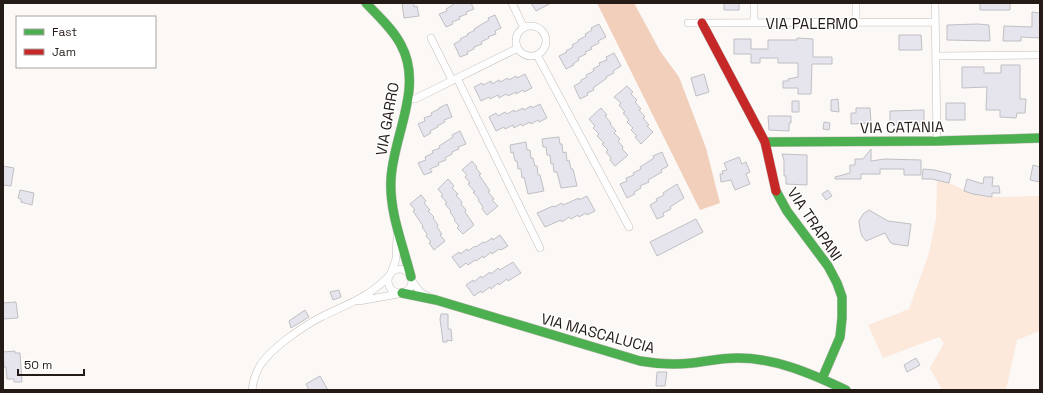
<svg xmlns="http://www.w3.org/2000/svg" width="1043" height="393" viewBox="0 0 1043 393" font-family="'Space Grotesk',sans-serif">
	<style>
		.green { fill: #fde9dc }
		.forest { fill: #f1cfbb }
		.building { fill: #e6e5ed; stroke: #c0bfc3 }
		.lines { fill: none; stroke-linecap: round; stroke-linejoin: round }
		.street-casing { stroke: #c4beba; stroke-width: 8 }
		.fast-casing { stroke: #c4beba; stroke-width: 10 }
		.jam-casing { stroke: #c4beba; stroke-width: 10 }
		.street { stroke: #fefefe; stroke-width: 7 }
		.fast { stroke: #4caf50; stroke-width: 9 }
		.jam { stroke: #c62828; stroke-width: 9 }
		.labels { text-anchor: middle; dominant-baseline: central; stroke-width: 3; stroke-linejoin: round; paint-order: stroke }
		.street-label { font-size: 15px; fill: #251b16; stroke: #fff }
	</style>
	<rect width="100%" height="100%" fill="#fbf8f6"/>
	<path class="green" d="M937,181l12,2 24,11 19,3 48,-1v135l-23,9 -11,50h-64l-12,-22 14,-25 -5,-6 -56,21 -15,-33 41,-16 20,-56 7,-35z"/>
	<path class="forest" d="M597,3h37l26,48 19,26 27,71 14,55 -20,7z"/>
	<path class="building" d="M402,3h12v4l3,-1 2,10 -15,2z
		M452,3h19l3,6 -8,3 1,2 -8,3 1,2 -8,3 1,2 -7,3 -7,-13 8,-3 -1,-2 7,-4z
		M531,3h20l-15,8z
		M724,3h15v7h-15z
		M980,3h30v7h-30z
		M1032,12l8,1v25l-19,-1v4h-18l1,-15 28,1z
		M495,15l6,13 -6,3 1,3 -8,3 1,1 -8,4 1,2 -8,3v2l-7,3 1,2 -8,3 -6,-13 7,-4 -1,-1 8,-4 -1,-1 8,-4 -1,-1 15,-9 -1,-2z
		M599,24l7,13 -8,4 1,2 -8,4 1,2 -7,3 1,2 -8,4 1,2 -6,4 1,1 -8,4 -7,-13 8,-4 -1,-1 7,-4 -1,-2 7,-4 -1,-1 8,-4 -1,-2 7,-4 -1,-2z
		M978,24l11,1 1,16 -43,-1v-15z
		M899,35h22l1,15h-23z
		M797,38l16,1v18h19v7h-20l-1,30h-13v-6h-15v-7h5v-2l10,-2v-14h-20v-5h-18v5h-9v-9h-17v-15h17v10h17v-9h29z
		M614,53l7,13 -8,5 1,2 -8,4 1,1 -14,10 1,2 -7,3 1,2 -8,4 -6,-13 7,-4v-2l6,-3 -1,-2 8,-4 -1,-2 7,-4 -1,-2 8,-3 -1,-3z
		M1001,65h19v34h6l-1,14h-8l-1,5 -16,-1v-7h-14l1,-23 -25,1v-21h22v6h17z
		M525,74l7,14 -8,4 -1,-2 -7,4v-2l-8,4 -2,-2 -7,4 -1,-3 -8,4 -1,-2 -8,4 -7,-14 8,-4 1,2 8,-4 1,3 7,-4 1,2 8,-4 1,2 7,-4 1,2z
		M704,74l5,18 -13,4 -5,-18z
		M627,86l6,6 -2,2 6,6 -2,2 6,7 -2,1 6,7 -2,1 6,7 -2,1 6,6 -12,12 -6,-7 2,-1 -6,-6 2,-2 -6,-6 2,-2 -6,-7 2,-1 -6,-7 2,-2 -7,-6z
		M838,99l1,13 -8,-1v-11z
		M792,101h7v11h-7z
		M946,103h19v17h-19z
		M447,104l5,13 -8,3 1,2 -8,4 1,1 -8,4 1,2 -7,4 -6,-13 7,-3 -1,-3 8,-3 -1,-2 8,-4v-1z
		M540,104l7,14 -8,4 -1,-2 -7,4 -1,-2 -8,4 -1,-2 -7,4 -1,-3 -8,4 -1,-2 -8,4 -7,-14 7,-4 2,3 7,-4 2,2 7,-4 1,2 8,-4 1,2 7,-4 1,2z
		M601,108l6,7 -2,1 6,7 -1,1 6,7 -2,2 6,6 -2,2 5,6 -1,2 6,6 -13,11 -5,-6 1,-2 -5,-6 2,-2 -6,-6 2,-1 -7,-7 2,-2 -6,-6 2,-2 -6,-7z
		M856,108h14l1,15 -20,1v-11h5z
		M924,110v14l-34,1v-14z
		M768,116h23v7h-2v8l-20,-1z
		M824,122l6,1 -1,7 -6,-1z
		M460,131l6,13 -8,3 1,2 -7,3v2l-7,4 1,2 -8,3 1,2 -9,4 2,3 -8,3 -6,-12 8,-3 -1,-3 8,-4 -1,-2 8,-3 -1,-2 14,-9 -1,-2z
		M559,137l1,7h2l1,9 3,-1 1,9 2,-1 2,9h2l4,17 -16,2 -4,-16h-3l-1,-9 -2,1 -1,-9h-3l-1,-8h-3l-1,-8z
		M526,142l1,8h3l1,8h2l2,8h2l1,9h2l4,16 -16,3 -4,-17 -2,1 -1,-9h-3l-1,-8h-2l-2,-9 -2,1 -1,-8z
		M871,149v12l14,-2 36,1v15h-17v-6h-24v5h-19v5h-26v-2l15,-4v-8h5v-6h8z
		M662,152l6,14 -7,4 1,2 -14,8 1,2 -9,4 1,2 -7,4 1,2 -8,4 -7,-14 7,-3 -1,-3 8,-3 -1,-2 8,-4 -1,-2 14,-9 -1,-2z
		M782,154l25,1v30l-21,-1v-8h-2v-16z
		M739,157l3,7 4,-2 4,10 -4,2 4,10 -15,6 -4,-10 -10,2 -1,-8h3l-1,-3 5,-1 -3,-7z
		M472,161l5,6 -1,1 5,6 -2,1 11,16 -2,1 6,7 -2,1 6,6 -11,9 -5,-6 1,-2 -5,-7 1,-1 -6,-7h2l-7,-8 2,-1 -5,-6 2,-2 -5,-5z
		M1033,165l7,2v15l-10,-2z
		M3,166l11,2 -3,18 -8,-1z
		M923,169l11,1 17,4 -2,9 -17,-4h-10z
		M984,177h9l-1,9h7l1,7h-8v4l-19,-3 -9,-3 3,-12 16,5z
		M448,179l6,7 -2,2 6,6 -2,1 6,7 -1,2 5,6 -1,2 9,13 -11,9 -6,-6 2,-2 -5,-6 1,-1 -5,-7 1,-1 -6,-7 2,-1 -6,-7 2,-1 -5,-6z
		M677,184l7,14 -14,9 1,2 -8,4 1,3 -7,3 -7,-14 7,-4 -1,-2 8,-4 -1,-2z
		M20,190l14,3 -2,12 -11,-3v-3l-3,-1z
		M828,190l4,6 -6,4 -4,-6z
		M421,195l5,6 -2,2 6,7 -2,1 6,6 -1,1 5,7 -1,2 5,7 -2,1 5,6 -11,9 -5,-7 2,-1 -5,-6 1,-2 -5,-7 1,-1 -10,-15 2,-1 -5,-6z
		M587,196l8,15 -8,4 -1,-2 -7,4 -1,-2 -7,4 -2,-2 -7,5 -1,-2 -16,7 -8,-14 16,-7 1,1 8,-4 1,2 16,-7v2z
		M869,210l19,11 23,3 -3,22 -15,-2 -3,-2 -5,-9 -19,8 -4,-5 -2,-7 -1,-8 4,-7z
		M696,219l7,13 -46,24 -7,-14z
		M500,235l8,11 -7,4 -2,-1 -7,5 -1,-2 -7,6 -1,-2 -7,5 -1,-1 -7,5 -2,-2 -6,5 -8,-11 7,-5 1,2 7,-5 1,2 7,-5 1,1 7,-5 2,1 7,-5 1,2z
		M513,262l8,11 -13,8 -1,-2 -8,6 -1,-2 -7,6 -1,-2 -8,6 -1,-2 -7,5 -8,-11 7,-5 1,2 7,-6 1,2 8,-6 1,2 7,-6 2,2z
		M339,290l2,7 -8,3 -3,-8z
		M16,302l2,16 -15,1v-16z
		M305,310l4,7 -18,11 -2,-7z
		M441,314h7v15h3l1,12 -5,-1v2h-4l-3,-23z
		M15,351v2h5l2,29h-8v-3h-7l-1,-12h-2l-1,-15z
		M916,358l4,7 -13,7 -3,-7z
		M657,372h10l-2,14h-9z
		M320,376l8,14h-19l-3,-6z"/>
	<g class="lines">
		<defs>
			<path id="street" d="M512,3l12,25
				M754,3v20
				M856,3v19
				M935,3l2,138
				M688,23l247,-1
				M516 41a15 15 0 1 1 30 0a15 15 0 1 1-30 0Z
				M431,38l21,42
				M537,55l92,172
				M936,56l104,-1
				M457,78l83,170
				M407,99h8l103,-51
				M388 281a12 12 0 1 1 24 0a12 12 0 1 1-24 0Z
				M391,273l5,-14 1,-22
				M412,281l8,11 9,5
				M359,301l39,-7
				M252,390c1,-9 4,-18 9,-26 12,-17 41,-37 60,-47 26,-13 47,-19 68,-41"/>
			<path id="fast" d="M366,3c12,13 27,26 35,42 23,42 -8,91 -10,134 -2,33 12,66 20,98
				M765,142l172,-1 103,-3
				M776,191l11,20 41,55 9,17 5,14v21l-2,19 -18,42
				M402,293l34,7 204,61c17,3 34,4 52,2 15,-2 30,-5 46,-5 38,0 74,16 108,32"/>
			<path id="jam" d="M702,23l63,119 11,49"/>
		</defs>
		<use href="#street" class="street-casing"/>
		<use href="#fast" class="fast-casing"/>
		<use href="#jam" class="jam-casing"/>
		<use href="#street" class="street"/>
		<use href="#fast" class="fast"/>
		<use href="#jam" class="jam"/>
	</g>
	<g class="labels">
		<g class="street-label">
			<text x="812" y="23">VIA PALERMO</text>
			<text transform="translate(387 119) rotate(-80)">VIA GARRO</text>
			<text transform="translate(902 127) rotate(-1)">VIA CATANIA</text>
			<text transform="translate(815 224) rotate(56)">VIA TRAPANI</text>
			<text transform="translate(598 333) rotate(15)">VIA MASCALUCIA</text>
		</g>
	</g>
	<rect width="1043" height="393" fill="none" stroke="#251b16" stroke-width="8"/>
	<rect x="16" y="16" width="140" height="52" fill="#ffffff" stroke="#a8a4a2"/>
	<rect x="24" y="29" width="20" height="6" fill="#4caf50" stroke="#a8a4a2"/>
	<text x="52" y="36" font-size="12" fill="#251b16">Fast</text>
	<rect x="24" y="49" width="20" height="6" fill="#c62828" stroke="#a8a4a2"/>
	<text x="52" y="56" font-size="12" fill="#251b16">Jam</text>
	<path d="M18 369v6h66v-6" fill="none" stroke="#251b16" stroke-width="2"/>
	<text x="24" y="369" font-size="12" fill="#251b16" stroke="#ffffff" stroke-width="3" paint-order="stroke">50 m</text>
</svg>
